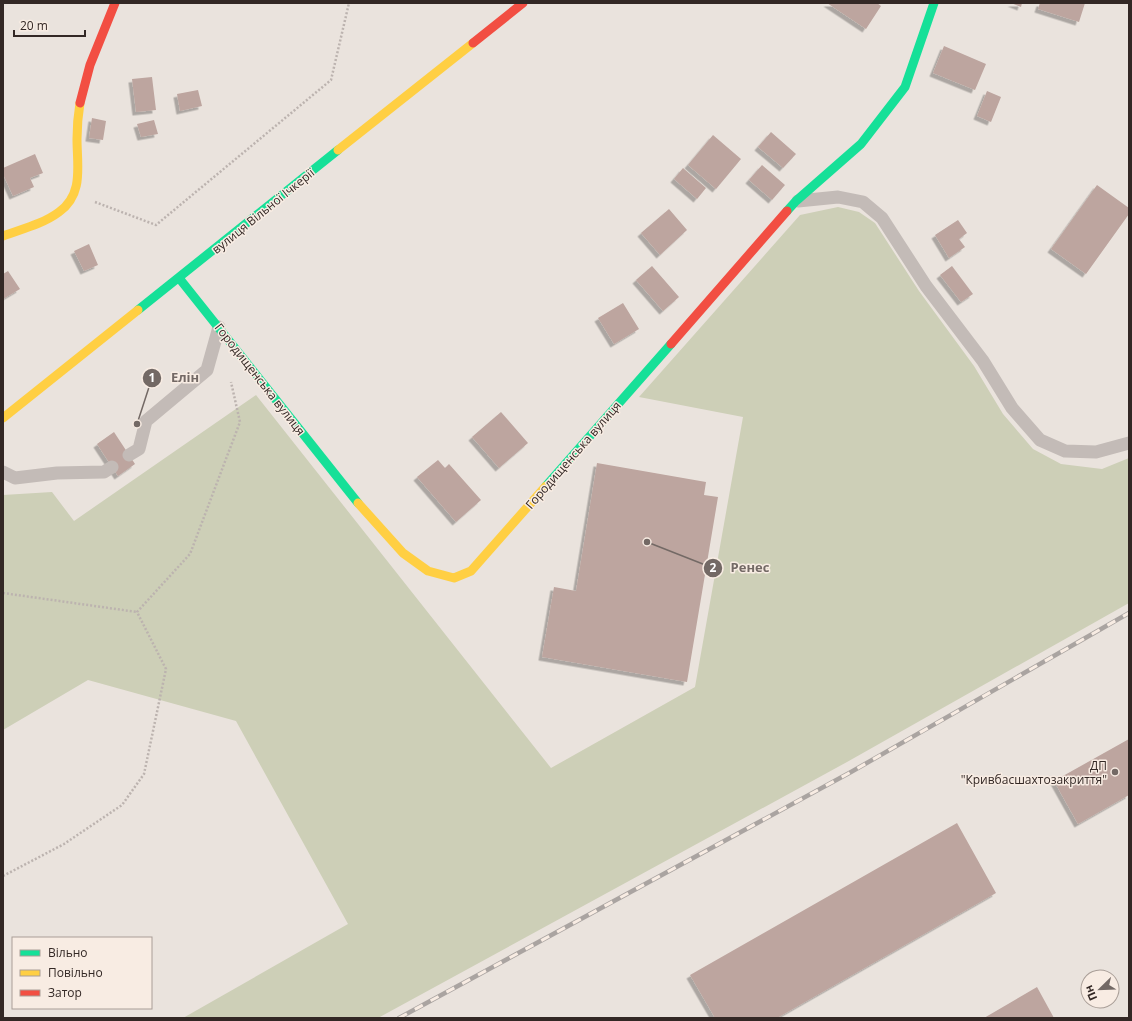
<svg xmlns="http://www.w3.org/2000/svg" width="1132" height="1021" viewBox="0 0 1132 1021" font-family="'Open Sans',sans-serif">
	<style>
		.green { fill: #cdcfb7 }
		.building { fill: #bda59f; filter: url(#shadow) }
		.lines { fill: none; stroke-linecap: round; stroke-linejoin: round }
		.path { stroke: #bcb3af; stroke-width: 2.5; stroke-dasharray: 2 2; stroke-linecap: butt }
		.lane { stroke: #c3bbb7; stroke-width: 13 }
		.fast { stroke: #16e098; stroke-width: 9 }
		.slow { stroke: #ffcf43; stroke-width: 9 }
		.jam { stroke: #f24e42; stroke-width: 9 }
		.rail-casing { stroke: #aaa4a1; stroke-width: 4.5 }
		.rail { stroke: #f8ece3; stroke-width: 3; stroke-dasharray: 9; stroke-linecap: butt }
		.poi-dot { fill: #736965; stroke: #f8ece3; stroke-width: 1.5 }
		.labels { text-anchor: middle; dominant-baseline: central; stroke-width: 3; stroke-linejoin: round; paint-order: stroke }
		.street-label { font-size: 12px; fill: #332825; stroke: #f8ece3 }
		.poi-label { font-size: 12px; fill: #332825; stroke: #f8ece3; text-anchor: end }
		.leader { fill: none; stroke: #736965; stroke-width: 1.5 }
		.callout-dot { fill: #736965; stroke: #f8ece3; stroke-width: 1.5 }
		.mark-label { font-size: 12px; text-anchor: middle; font-weight: bold; fill: #fff }
		.callout-label { font-size: 13px; text-anchor: middle; font-weight: bold; fill: #736965; stroke: #f8ece3; stroke-width: 3; stroke-linejoin: round; paint-order: stroke }
	</style>
	<defs>
		<filter id="shadow"><feDropShadow dx="-3.5" dy="3.5" stdDeviation="0" flood-color="#0004"/></filter>
	</defs>
	<rect width="100%" height="100%" fill="#eae3dd"/>
	<path class="green" d="M838,207l21,5 16,11 44,68 55,75 29,48 30,35 28,15 41,5 27,-11v145l-282,159 -469,256h-195l165,-94 -112,-203 -148,-41 -85,50v-235l49,-3 22,29 182,-126 295,373 144,-81 48,-270 -104,-20 161,-182z"/>
	<path class="building" d="M827,3h50l4,3 -15,23z
		M1011,3h11l-1,4z
		M1040,3h45l-6,19 -41,-13z
		M944,46l42,18 -11,26 -42,-17z
		M152,77l4,33 -20,2 -4,-33z
		M198,90l4,16 -22,5 -3,-17z
		M987,91l14,6 -10,25 -14,-6z
		M92,118l14,3 -3,19 -14,-2z
		M154,120l4,14 -17,3 -4,-13z
		M771,132l25,22 -13,14 -25,-21z
		M713,135l28,24 -25,30 -28,-24z
		M35,154l8,19 -13,5 4,9 -21,9 -10,-22v-6z
		M762,165l23,20 -13,15 -23,-20z
		M683,168l23,20 -9,11 -23,-20z
		M1097,185l32,23v6l-43,60 -35,-25z
		M669,209l18,21 -27,25 -19,-22z
		M958,220l9,13 -8,6 6,8 -16,11 -14,-23z
		M89,244l9,21 -14,6 -10,-20z
		M652,266l27,31 -16,14 -27,-31z
		M952,266l21,28 -12,8 -21,-27z
		M8,271l12,18 -17,10v-25z
		M623,303l16,26 -25,15 -16,-26z
		M501,412l27,31 -29,25 -27,-31z
		M114,432l21,32 -17,12 -21,-32z
		M438,460l7,8 4,-4 32,36 -25,22 -39,-45z
		M597,463l109,19 -2,13 14,2 -31,185 -145,-25 12,-70 22,4z
		M1129,739v56l-51,29 -24,-43z
		M957,823l39,70 -219,125h-62l-25,-43z
		M1037,987l17,31h-70z"/>
	<g class="lines">
		<path class="path" d="M95,202l61,23 175,-145 18,-77
			M3,593l134,19
			M3,876l61,-32 58,-39 22,-31 22,-105 -29,-57 53,-58 50,-132 -9,-40"/>
		<path class="lane" d="M798,201l40,-4 25,5 19,16 44,68 57,75 29,47 28,32 25,11 31,1 33,-9
			M129,455l10,-6 7,-28 61,-51 12,-43
			M3,472l12,6 42,-5 47,-1 8,-5"/>
		<path class="fast" d="M787,211l9,-10 65,-57 44,-57 29,-84
			M179,278l179,225
			M138,310l200,-160
			M546,486l125,-142"/>
		<path class="slow" d="M338,150l135,-107
			M3,236c19,-7 40,-12 56,-24 25,-18 18,-46 18,-73 0,-12 1,-24 3,-36
			M3,418l135,-108
			M358,503l45,50 25,18 26,7 17,-7 75,-85"/>
		<path class="jam" d="M473,43l50,-40
			M80,103l10,-38 25,-62
			M671,344l116,-133"/>
		<defs>
			<path id="rail" d="M399,1018l452,-246 278,-159"/>
		</defs>
		<use href="#rail" class="rail-casing"/>
		<use href="#rail" class="rail"/>
	</g>
	<circle class="poi-dot" cx="1115" cy="772" r="4"/>
	<g class="labels">
		<g class="street-label">
			<text transform="translate(263 211) rotate(-39)">вулиця Вільної Ічкерії</text>
			<text transform="translate(260 379) rotate(52)">Городищенська вулиця</text>
			<text transform="translate(573 455) rotate(-49)">Городищенська вулиця</text>
		</g>
		<g class="poi-label">
			<text x="1107" y="765">ДП<tspan x="1107" dy="14">"Кривбасшахтозакриття"</tspan></text>
		</g>
	</g>
	<path class="leader" d="M137 424L152 378M647 542L713 568"/>
	<g class="callout-dot">
		<circle cx="137" cy="424" r="4"/>
		<circle cx="647" cy="542" r="4"/>
		<circle cx="152" cy="378" r="10"/>
		<circle cx="713" cy="568" r="10"/>
	</g>
	<g class="mark-label">
		<text x="152" y="382">1</text>
		<text x="713" y="572">2</text>
	</g>
	<g class="callout-label">
		<text x="185" y="382">Елін</text>
		<text x="750" y="572">Ренес</text>
	</g>
	<rect width="1132" height="1021" fill="none" stroke="#332825" stroke-width="8"/>
	<rect x="12" y="937" width="140" height="72" fill="#f8ece3" stroke="#a99e97"/>
	<rect x="20" y="950" width="20" height="6" fill="#16e098" stroke="#a99e97"/>
	<text x="48" y="957" font-size="12" fill="#332825">Вільно</text>
	<rect x="20" y="970" width="20" height="6" fill="#ffcf43" stroke="#a99e97"/>
	<text x="48" y="977" font-size="12" fill="#332825">Повільно</text>
	<rect x="20" y="990" width="20" height="6" fill="#f24e42" stroke="#a99e97"/>
	<text x="48" y="997" font-size="12" fill="#332825">Затор</text>
	<g transform="translate(1100 989) rotate(247)"><circle r="19" fill="#f8ece3" stroke="#a99e97"/>
	<path d="M0-3L7 15L0 10L-7 15Z" fill="#736965"/>
	<text y="-6" font-size="11" font-weight="bold" text-anchor="middle" fill="#332825">Пн</text>
	</g>
	<path d="M14 30v6h71v-6" fill="none" stroke="#332825" stroke-width="2"/>
	<text x="20" y="30" font-size="12" fill="#332825" stroke="#f8ece3" stroke-width="3" paint-order="stroke">20 m</text>
</svg>
